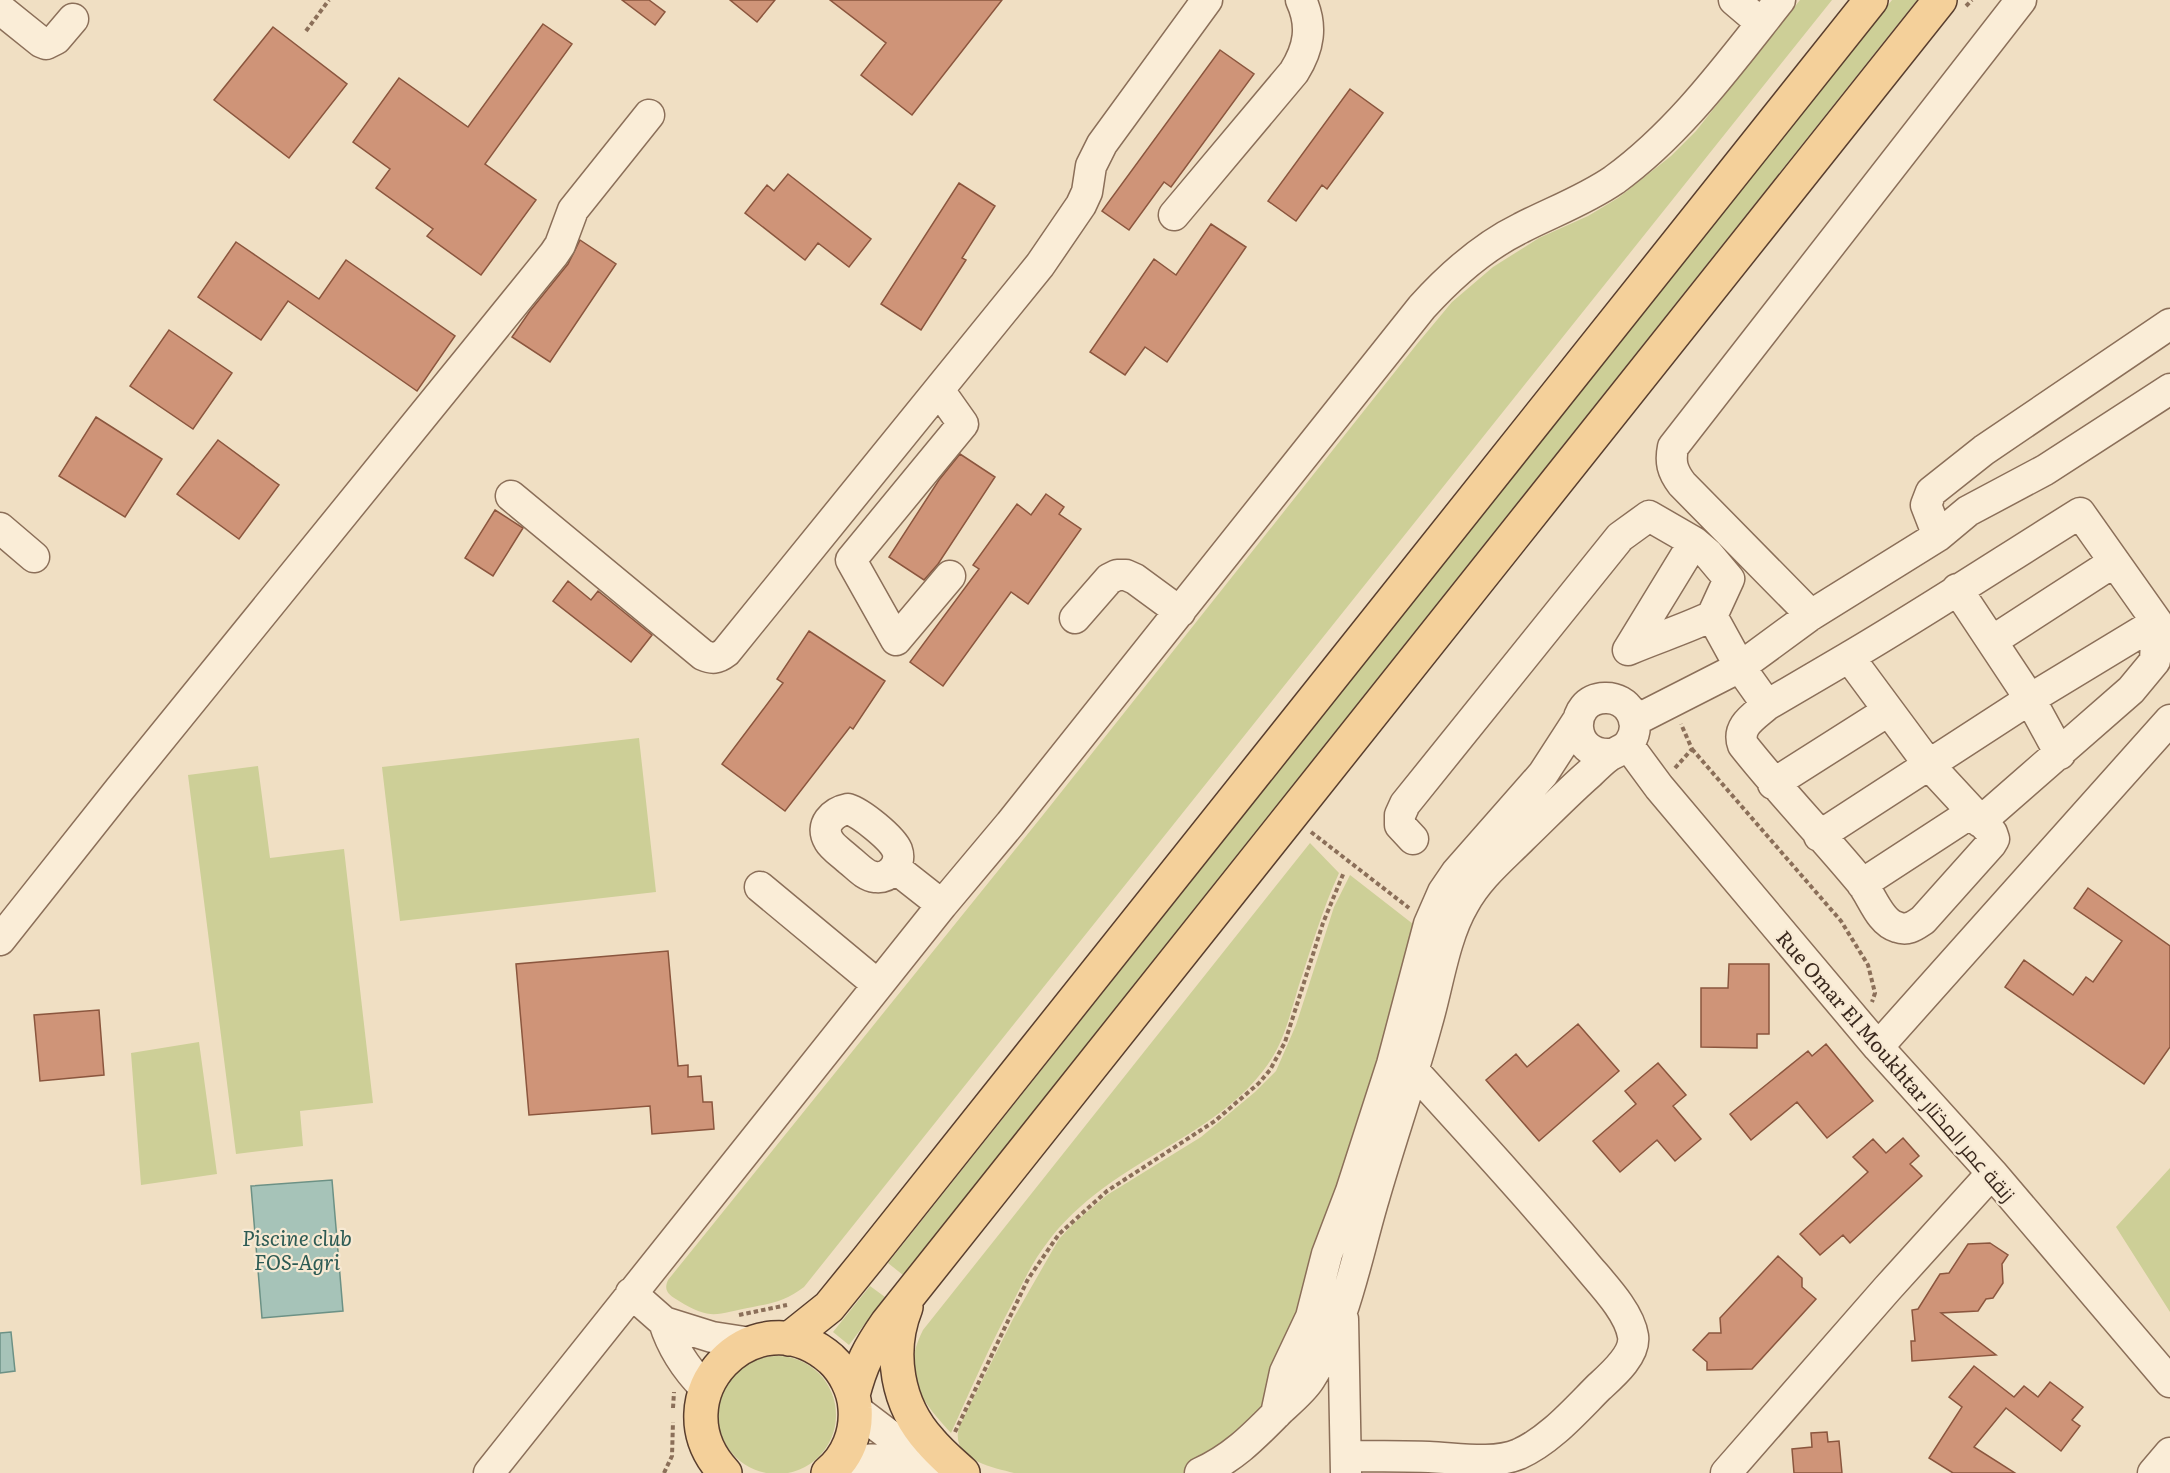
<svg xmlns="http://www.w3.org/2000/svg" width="2170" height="1473" viewBox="0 0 2170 1473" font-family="Literata,Cairo,serif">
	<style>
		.green { fill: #cdcf97 }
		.water { fill: #a6c3b8; stroke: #6c9185; stroke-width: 1.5 }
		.building { fill: #cf9478; stroke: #8b563e; stroke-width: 1.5 }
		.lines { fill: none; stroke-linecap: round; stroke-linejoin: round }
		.minor-casing { stroke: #8b6f59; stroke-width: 33 }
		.major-casing { stroke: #593e2e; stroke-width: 36 }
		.path { stroke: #8b6f59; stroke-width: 4; stroke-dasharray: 4.5 3; stroke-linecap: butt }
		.minor { stroke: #faedd7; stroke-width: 30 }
		.major { stroke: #f4d09a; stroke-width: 33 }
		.labels { text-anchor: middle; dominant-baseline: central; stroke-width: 4.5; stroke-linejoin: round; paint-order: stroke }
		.street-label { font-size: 20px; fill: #3a291e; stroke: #f7e9d3 }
		.water-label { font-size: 21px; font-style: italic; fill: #2d5b54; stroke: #f7e9d3 }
	</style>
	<rect width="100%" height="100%" fill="#f0dfc3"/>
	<path class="green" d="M1800,0h32l-1028,1287c-17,13 -30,16 -51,20 -36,6 -40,15 -74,-6 -10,-6 -16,-10 -11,-21l375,-465 374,-471 35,-42 41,-35 46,-29 49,-22 30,-18 53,-42 25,-25z
		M1892,0h25l-1014,1275 -15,-12z
		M639,738l17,154 -256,29 -18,-154z
		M258,766l12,92 74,-9 29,254 -73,8 3,35 -67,8 -48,-379z
		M1310,843l29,30c-17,37 -28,76 -41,115 -9,30 -15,58 -35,83 -42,54 -108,78 -161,118 -20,15 -40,33 -55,54 -14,18 -24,39 -34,59 -23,43 -42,87 -62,131 -30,-33 -51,-58 -28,-103z
		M1350,875l81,63 -88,312 -3,22 -34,100 -112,101h-180c-23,-6 -64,-13 -55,-46l54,-108 46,-80 14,-15 34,-29 94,-58 54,-45 21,-21 20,-46 38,-118z
		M199,1042l18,132 -76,11 -10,-132z
		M2170,1168v144l-54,-85z
		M870,1286l15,11 -36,48 -16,-13z
		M718 1415a59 59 0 1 1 118 0a59 59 0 1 1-118 0Z"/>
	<path class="water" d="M332,1180l11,131 -81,7 -11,-132z
		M11,1332l4,39 -15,2v-40z"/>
	<path class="building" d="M622,0h27l16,12 -10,13z
		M730,0h45l-18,22z
		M830,0h172l-90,115 -51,-40 25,-32z
		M543,24l29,20 -87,120 51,36 -55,75 -54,-39 6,-7 -57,-41 14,-19 -37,-27 46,-64 69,49z
		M273,27l74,57 -58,74 -75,-58z
		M1220,50l34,24 -83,113 -7,-5 -35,48 -27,-19z
		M1350,89l33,24 -56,76 -5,-4 -26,36 -28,-20z
		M788,174l83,65 -22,28 -31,-24 -13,17 -60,-47 22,-28 7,6z
		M959,183l36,23 -33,52 4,2 -45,70 -40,-26z
		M1211,224l35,23 -79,115 -22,-15 -20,28 -35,-23 64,-93 22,16z
		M580,240l36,24 -66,98 -38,-25 18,-26 38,-47z
		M236,242l83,57 27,-39 109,76 -38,55 -129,-90 -27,39 -63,-43z
		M169,330l63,43 -39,56 -63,-43z
		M96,417l66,42 -37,58 -66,-41z
		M218,440l61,45 -40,54 -62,-45z
		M960,454l35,23 -57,87 -14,16 -35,-23 50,-77z
		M1046,494l18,13 -5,7 22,15 -53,75 -17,-12 -68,94 -33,-24 69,-93 -6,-4 44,-61 14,11z
		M495,510l28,18 -30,48 -28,-18z
		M568,581l23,19 7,-9 54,44 -21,27 -78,-61z
		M809,631l76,50 -32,48 -3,-2 -65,84 -63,-47 61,-81 -6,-4z
		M2088,888l82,58v101l-26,37 -139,-97 19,-27 49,35 13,-18 7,5 29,-41 -48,-33z
		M668,951l10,115 10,-1v12l13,-1 2,26h9l2,27 -62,5 -2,-28 -121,9 -13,-151z
		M1729,964h40v70h-12v14l-56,-1v-59h27z
		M99,1010l5,65 -64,6 -6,-66z
		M1578,1024l41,47 -80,70 -53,-61 30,-26 11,13z
		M1826,1044l47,57 -46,37 -30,-36 -46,38 -21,-26 78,-63 4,5z
		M1658,1063l28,32 -13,11 28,33 -26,22 -18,-21 -37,32 -27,-31 43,-37 -11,-13z
		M1903,1138l16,18 -9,8 12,12 -72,67 -7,-8 -23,20 -20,-21 68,-62 -15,-15 20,-18 13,14z
		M1990,1243l18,12 -6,9 1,19 -10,15 -7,1 -8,12 -37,2 55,42 -84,6 -1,-20h4l-3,-31 6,-1 22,-35 9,-1 19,-29z
		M1778,1256l24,22v9l14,12 -64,70 -45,1v-8l-14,-12 16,-17h12l-1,-15z
		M1974,1366l40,31 10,-11 14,11 12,-15 33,25 -11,13 8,6 -19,25 -55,-43 -32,39 41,26h-62l-24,-15 33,-51 -13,-10z
		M1827,1432l1,10 11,-1 3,32h-48l-2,-24 20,-2 -1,-14z"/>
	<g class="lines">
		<defs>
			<path id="minor" d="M1734,0l27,23
				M0,9l41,33 5,2 10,-5 17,-20
				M1174,215l120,-143c15,-24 19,-46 7,-72
				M939,390l24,34 -112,136 45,80 54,-64
				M511,496l192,159c9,4 14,4 23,-3l314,-387 41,-60 6,-13 4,-26 11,-22 105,-144
				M0,528l34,29
				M1938,536l-12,-31 5,-13 53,-42 186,-126
				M1957,589l73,110 30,55
				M1811,615l-129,-131c-10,-13 -12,-22 -9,-37l348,-447
				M1712,616l28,51 27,38 82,-48 80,108 63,68 2,6 -3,5 -68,76c-9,6 -15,11 -26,7 -18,-5 -25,-32 -37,-46 -38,-46 -80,-89 -117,-136 -7,-19 12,-29 24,-40
				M1075,618l34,-39 8,-4h9l9,4 45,33
				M1992,641l122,-79
				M1628,650l66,-108
				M1849,657c78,-46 154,-96 231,-144l77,109 -2,39 -24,29 -151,132
				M1634,721l106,-54 71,-52 127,-79 30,-25 77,-41 125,-81
				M1628,745l31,42 219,260 114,126 178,209
				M1773,784l115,-73
				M848,809c13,4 44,29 49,41 3,8 0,16 -5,21 -5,5 -10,7 -17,6 -10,-1 -18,-11 -26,-17 -6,-6 -16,-12 -20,-19 -10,-16 4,-29 19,-32z
				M1819,836l211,-137 127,-77
				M1413,839l-13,-14v-10l5,-11 215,-267 29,-21 45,26 14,12 21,25 -17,37c-27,13 -56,22 -84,34
				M895,868l47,37
				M1862,884l109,-71
				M760,887l118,98
				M0,940l119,-150 435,-536 6,-9 13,-35 76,-95
				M1878,1047l292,-327
				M631,1293l33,29 48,15 39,6
				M1343,1319l3,154
				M664,1322c8,26 22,47 41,66
				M855,1409l71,54
				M1276,1414l9,-42 26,-55 16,-63 24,-63 41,-127 37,-140 14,-32 13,-19 87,-99 35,-54
				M1347,1456c27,0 54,0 82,1 28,1 64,8 90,-3 31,-14 56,-43 80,-67 12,-11 37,-32 34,-51 -4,-26 -34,-55 -50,-75 -54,-65 -112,-127 -169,-190
				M840,1461c46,-4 77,0 120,12
				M489,1473l453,-568 68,-81 412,-517c29,-32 60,-60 99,-79 31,-16 64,-28 93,-48 66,-48 115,-116 166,-180
				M1200,1473c35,-16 55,-38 81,-64 10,-9 22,-19 29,-30 35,-53 46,-121 64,-181 17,-59 37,-116 53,-175 11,-37 17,-85 37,-119 14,-26 37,-45 58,-66 23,-22 44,-44 68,-65 6,-6 12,-12 19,-17 8,-5 16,-6 21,-14 13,-20 -2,-45 -25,-44 -38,1 -36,59 6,56
				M1726,1473l161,-184 105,-116
				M2153,1473l17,-20"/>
			<path id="major" d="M906,1307c-18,45 -9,98 24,134 10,12 22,22 33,32
				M789,1339l40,-32 39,-48 1003,-1259
				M853,1395c8,-31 16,-46 34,-72l1053,-1323
				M725,1473c-71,-75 30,-181 106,-114 13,12 23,31 24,49 2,24 -7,49 -27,65"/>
		</defs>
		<use href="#minor" class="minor-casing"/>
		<use href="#major" class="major-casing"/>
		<path class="path" d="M1966,6l6,-6
			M306,31l23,-31
			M1692,749l149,172 27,44 7,28 -3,9
			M1675,768l17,-19 -11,-25
			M1311,832l98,76
			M739,1315l48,-10
			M673,1408l1,-16
			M955,1432l73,-153 31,-45 48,-43 108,-70 44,-38 11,-13 15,-28 38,-119 21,-51
			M664,1473l8,-17 1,-34"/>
		<use href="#minor" class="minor"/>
		<use href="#major" class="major"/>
	</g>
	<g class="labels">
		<g class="street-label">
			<text transform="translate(1897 1065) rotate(49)">Rue Omar El Moukhtar زنقة عمر المختار</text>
		</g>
		<g class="water-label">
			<text x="297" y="1236">Piscine club<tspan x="297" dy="24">FOS-Agri</tspan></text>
		</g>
	</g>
</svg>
